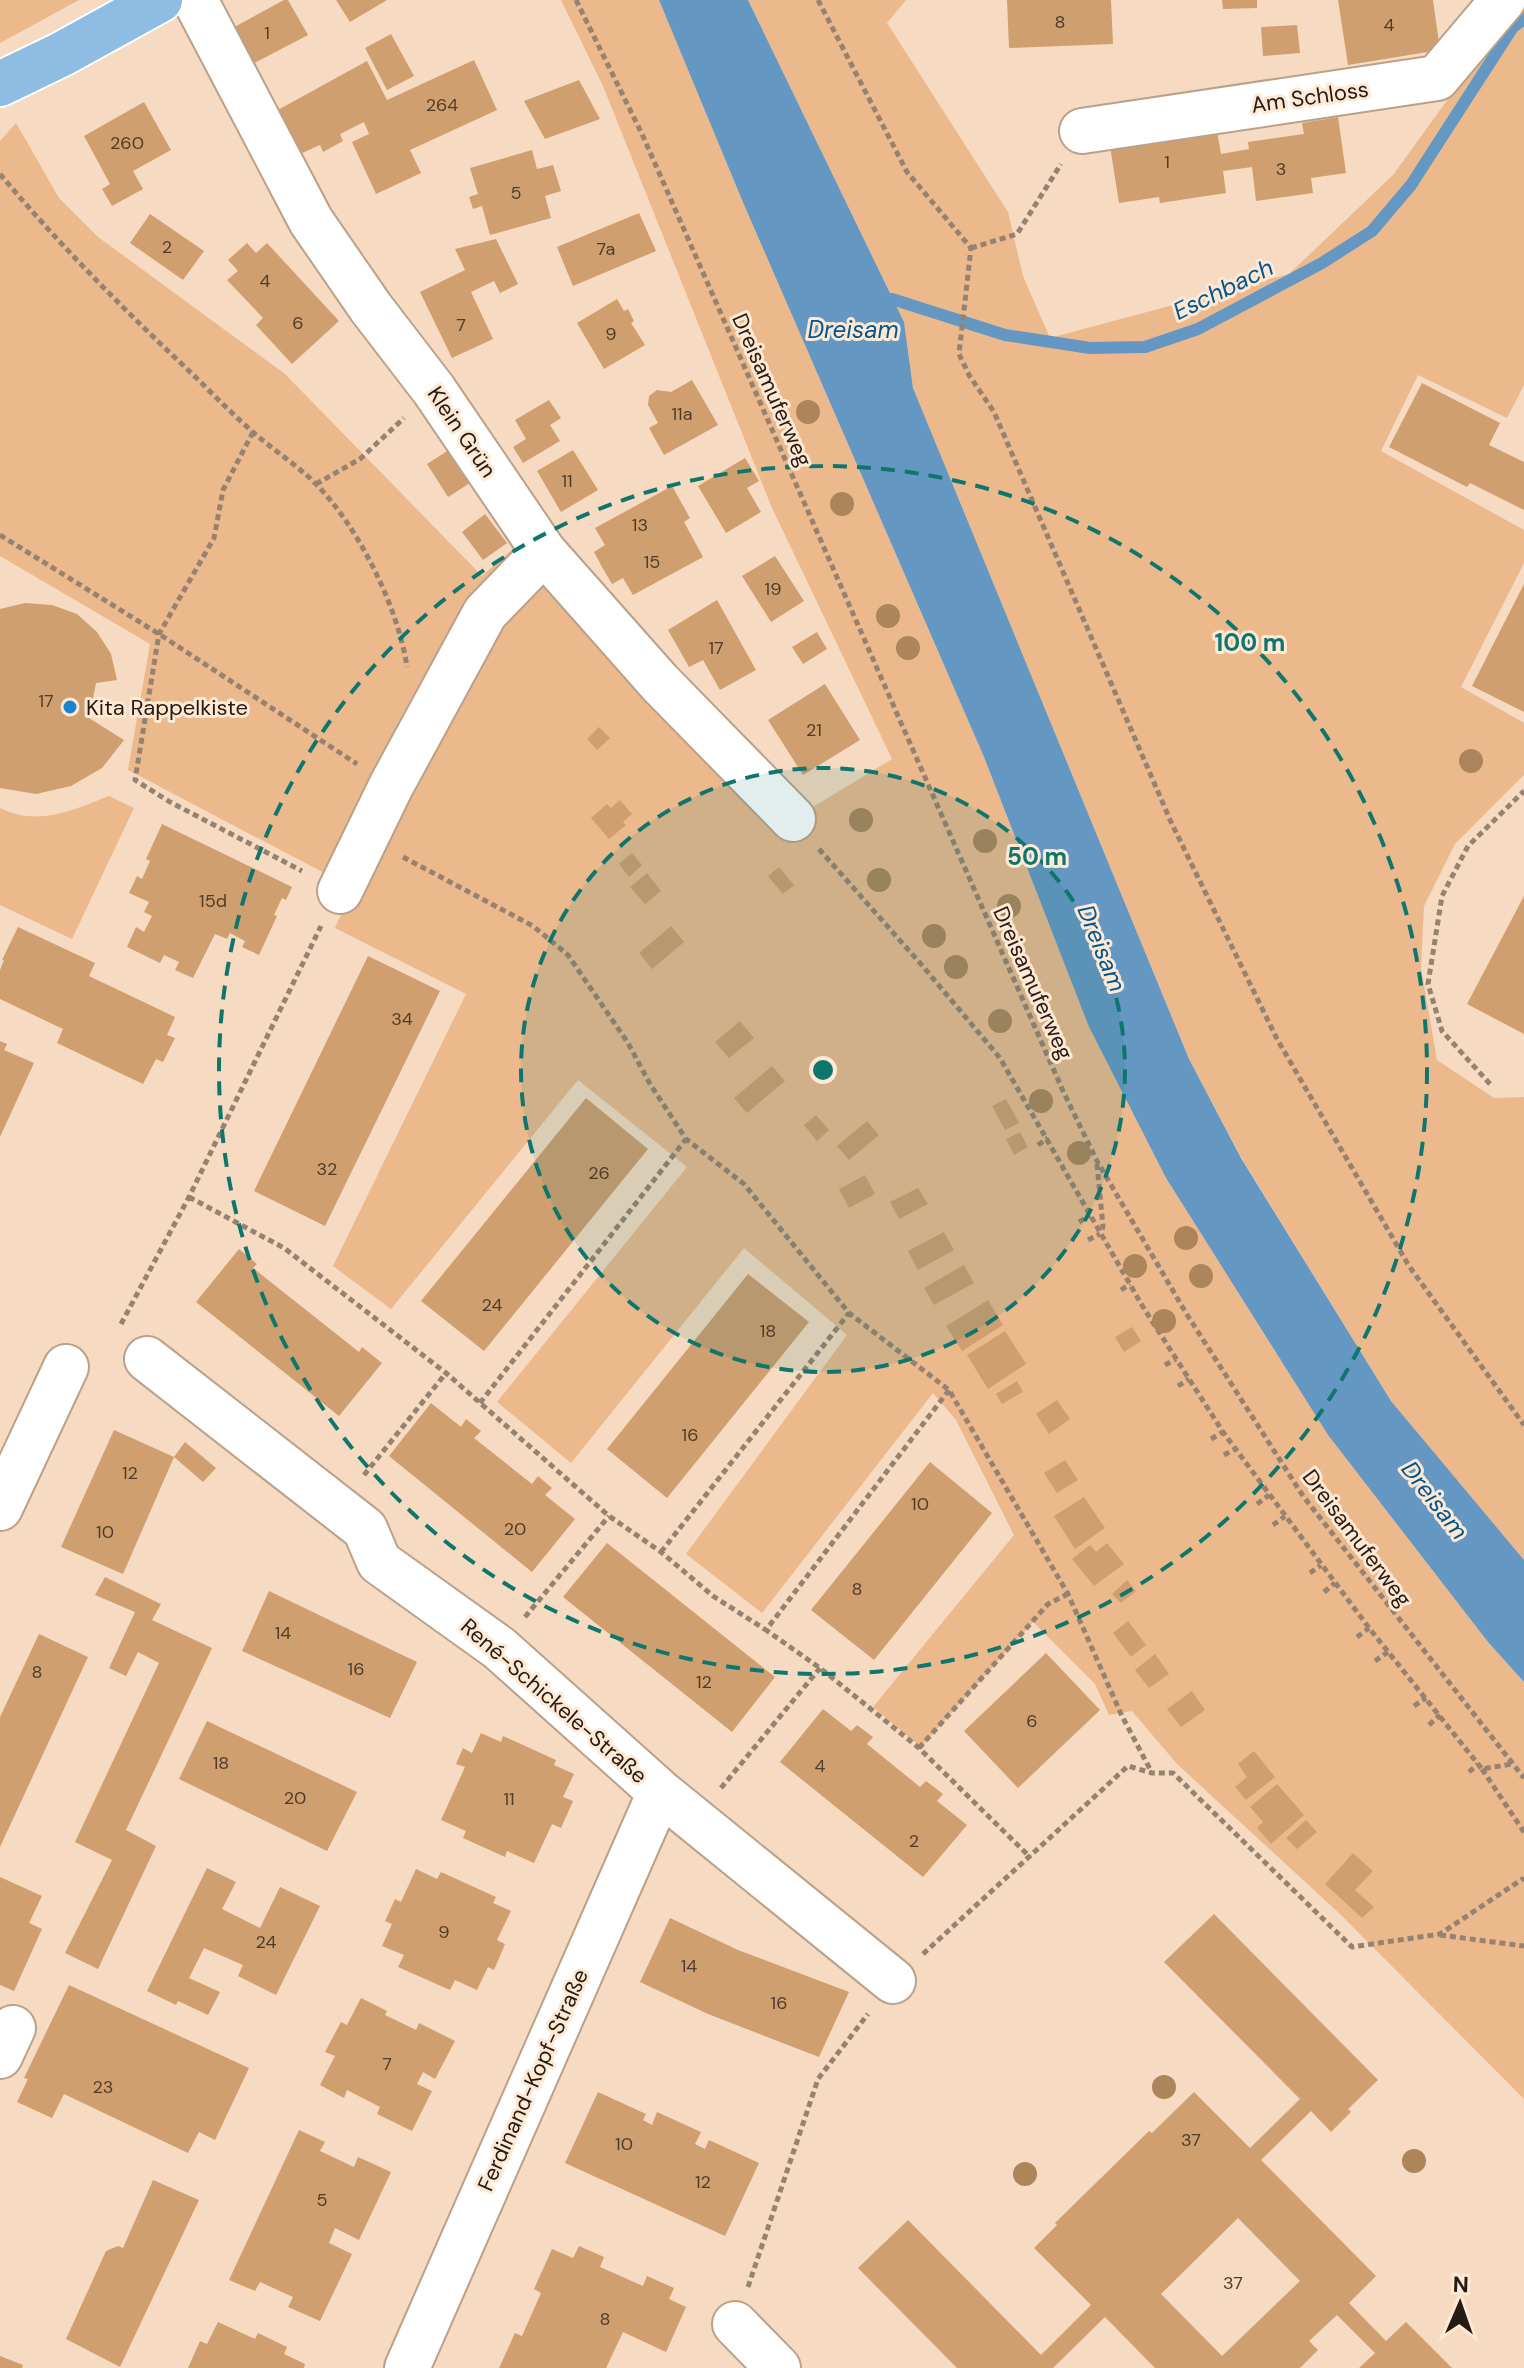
<svg xmlns="http://www.w3.org/2000/svg" width="1524" height="2368" viewBox="0 0 1524 2368" font-family="'DM Sans',sans-serif">
	<style>
		.green { fill: #ebb98c }
		.water { fill: #6597c3 }
		.lines { fill: none; stroke-linecap: round; stroke-linejoin: round }
		.stream { stroke: #6597c3; stroke-width: 12 }
		.building { fill: #d09f70; fill-rule: evenodd }
		.minor-casing { stroke: #bba18a; stroke-width: 48 }
		.major-casing { stroke: #fff; stroke-width: 48 }
		.path { stroke: #968270; stroke-width: 5; stroke-dasharray: 6 4; stroke-linecap: butt }
		.minor { stroke: #fff; stroke-width: 44 }
		.major { stroke: #8ebce2; stroke-width: 44 }
		.tree { fill: #ac855a }
		.ring { fill: none; stroke: #0f766e; stroke-width: 4; stroke-dasharray: 14 10 }
		.poi-dot { fill: #1b84ce; stroke: #ffe8d4; stroke-width: 3 }
		.labels { text-anchor: middle; dominant-baseline: central; stroke-width: 6; stroke-linejoin: round; paint-order: stroke }
		.number-label { font-size: 18px; fill: #503c2a }
		.street-label { font-size: 22px; fill: #251b12; stroke: #ffe8d4 }
		.poi-label { font-size: 22px; fill: #251b12; stroke: #ffe8d4; text-anchor: start }
		.water-label { font-size: 24px; font-style: italic; fill: #00568e; stroke: #ffe8d4 }
		.centre { fill: #0f766e; stroke: #ffe8d4; stroke-width: 4 }
		.ring-label { font-size: 24px; text-anchor: middle; font-weight: bold; fill: #0f766e; stroke: #ffe8d4; stroke-width: 6; stroke-linejoin: round; paint-order: stroke }
	</style>
	<rect width="100%" height="100%" fill="#f6dac1"/>
	<path class="green" d="M0,0h79l-79,43z
		M561,0h98l83,200 242,557 105,270 77,151 162,257 160,207 36,40v417l-185,-186 -162,-149 -45,-53 -23,4 -14,-31 -62,-62 -112,125 -48,-40 141,-172 -58,-115 -23,-27 -171,220 -76,-59 161,-219 -103,-87 -173,215 -74,-61 190,-235 -109,-87 -187,229 -58,-43 133,-272 -131,-66 18,-40 -225,-118 22,-126 -150,-88v-415l16,-18 43,75 39,39 187,137 197,202 39,-34 272,277 99,-60 -120,-251 -169,-422z
		M748,0h158l-19,23 121,189 15,64 27,62 239,-64 104,-99 118,-163 13,-11v384l-17,33 -89,-43 -37,76 143,79v33l-63,124 63,36v52l-69,69 -31,62 -3,62 16,92 57,38 30,-1v463l-133,-159 -150,-244 -52,-98 -276,-671 -9,-66z
		M109,796l25,12 -62,131 -72,-34v-97c39,19 73,2 109,-12z"/>
	<path class="water" d="M659,0h89l156,322 9,66 276,671 52,99 150,243 133,159v122l-36,-40 -160,-207 -162,-257 -77,-151 -105,-270 -242,-557z"/>
	<g class="lines">
		<path class="stream" d="M877,300l15,-1 113,36 85,13 55,-1 53,-18 124,-66 50,-32 39,-46 102,-158 11,-8"/>
	</g>
	<path class="building" d="M284,0h4l20,35 -61,32 -20,-36z
		M336,0h51l-37,22z
		M1007,0h104l2,44 -104,4z
		M1222,0h35v8l-34,1z
		M1338,0h95l7,50 -92,15z
		M1297,25l3,28 -37,3 -2,-29z
		M391,34l23,42 -27,14 -22,-42z
		M474,60l23,50 -87,40 11,23 -45,21 -24,-52 17,-8 -5,-12 -24,12 3,7 -20,11 -3,-7 -20,9 -24,-43 91,-50 20,39z
		M579,80l21,39 -55,20 -21,-38z
		M144,102l27,48 -38,21 10,18 -31,17 -10,-17 8,-5 -26,-48z
		M1338,117l8,56 -35,5 2,15 -57,8 -4,-34 -29,4 3,22 -66,10 -1,-6 -40,6 -9,-57 107,-15 4,23 28,-5 -1,-7 56,-8 -2,-11z
		M532,150l5,19 16,-4 8,26 -16,5 6,22 -61,17 -8,-29 -9,3 -4,-12 9,-3 -8,-26z
		M639,213l17,38 -83,35 -16,-39z
		M150,214l54,37 -21,29 -53,-37z
		M496,239l22,45 -18,9 -6,-12 -23,11 22,47 -41,19 -32,-66 45,-22 -10,-21z
		M247,243l9,10 11,-10 72,78 -47,43 -36,-39 7,-7 -36,-38 11,-9 -10,-11z
		M617,299l7,12 4,-2 6,12 -3,2 14,22 -41,24 -27,-46z
		M692,380l26,45 -54,30 -15,-27 9,-5 -10,-18 1,-9 8,-6 14,2z
		M1422,383l78,40 -11,22 35,17v48l-54,-27 -3,4 -78,-40z
		M549,400l12,18 -11,7 10,16 -37,22 -10,-16 13,-8 -11,-19z
		M449,450l21,33 -22,14 -21,-33z
		M573,450l25,40 -37,22 -24,-41z
		M745,458l14,23 -12,7 14,24 -35,21 -28,-47z
		M672,486l18,32 -6,4 19,35 -70,38 -10,-17 -11,6 -10,-17 -8,-15 11,-7 -10,-17z
		M485,514l22,29 -24,17 -21,-28z
		M775,556l29,45 -33,21 -29,-46z
		M1524,584v128l-52,-26z
		M717,600l39,70 -36,20 -17,-30 -14,7 -21,-37z
		M25,603l27,2 25,9 20,18 14,22 6,26 -21,3 -7,35 35,22 -22,28 -31,18 -35,8 -36,-6v-179z
		M817,632l10,17 -24,15 -11,-17z
		M825,684l35,56 -57,35 -35,-55z
		M599,727l11,11 -13,12 -10,-11z
		M620,800l12,14 -9,8 3,3 -17,14 -18,-21 16,-14 4,4z
		M162,824l130,63 -6,13 -4,-2 -8,17 3,1 -18,39 -17,-8 3,-6 -15,-8 -3,6 -12,-5 -22,44 -18,-8 4,-8 -15,-7 -4,8 -33,-16 9,-20 8,5 8,-16 -8,-4 5,-10 -20,-9 8,-17 5,3 8,-18 -4,-2z
		M632,853l10,12 -13,12 -10,-13z
		M779,867l15,18 -11,9 -15,-18z
		M647,873l14,18 -16,13 -15,-17z
		M1524,896v138l-57,-30z
		M671,926l13,16 -32,27 -13,-16z
		M18,927l77,36 -6,13 86,41 -8,18 8,3 -12,24 -7,-3 -13,25 -86,-41 6,-14 -63,-30v-29l4,-10h-2z
		M368,956l72,35 -115,235 -71,-35z
		M740,1021l14,17 -25,20 -14,-16z
		M0,1041l7,3 -3,6 30,13 -34,74z
		M772,1066l13,15 -38,32 -13,-15z
		M586,1098l62,51 -164,202 -63,-50z
		M1006,1099l13,24 -14,7 -13,-24z
		M816,1115l13,15 -12,11 -13,-16z
		M867,1121l12,14 -30,25 -12,-14z
		M1020,1132l8,15 -14,8 -8,-16z
		M865,1175l10,19 -26,14 -10,-19z
		M918,1188l10,16 -29,15 -9,-17z
		M944,1232l10,18 -36,20 -10,-19z
		M239,1249l18,15 -4,4 106,84 3,-5 20,16 -43,53 -143,-114z
		M964,1265l10,18 -40,22 -10,-17z
		M748,1274l61,48 -142,176 -60,-49z
		M988,1300l15,25 -41,26 -16,-25z
		M1132,1327l9,14 -17,11 -9,-15z
		M1005,1331l21,33 -38,25 -21,-34z
		M1017,1381l6,11 -21,12 -6,-10z
		M1057,1400l13,19 -21,15 -13,-20z
		M431,1403l30,24 5,-8 15,12 -7,7 58,46 6,-8 14,12 -7,7 30,24 -43,53 -143,-116z
		M114,1430l60,27 -51,117 -62,-27z
		M185,1442l31,26 -13,14 -29,-25z
		M1065,1460l13,20 -21,13 -13,-20z
		M930,1462l62,51 -118,147 -63,-50z
		M1084,1497l21,31 -30,21 -21,-33z
		M607,1543l168,134 -43,55 -169,-135z
		M1107,1543l17,21 -30,22 -22,-27 18,-14 6,7z
		M105,1577l56,27 -9,16 60,28 -86,182 30,16 -58,123 -33,-16 47,-93 -37,-18 84,-179 -21,-11 -12,24 -17,-8 26,-56 -40,-17z
		M1127,1580l9,11 -15,12 -9,-9z
		M269,1591l148,71 -27,56 -148,-67z
		M1128,1621l18,24 -15,12 -18,-24z
		M39,1634l49,23 -88,190v-130z
		M1046,1653l54,57 -82,78 -54,-57z
		M1155,1654l14,20 -20,14 -14,-18z
		M1192,1691l13,19 -24,17 -14,-18z
		M823,1709l28,22 6,-6 16,12 -6,7 53,43 6,-6 17,13 -6,7 30,24 -44,52 -143,-115z
		M207,1721l150,71 -30,59 -148,-72z
		M481,1733l20,9 2,-6 53,24 -2,5 20,9 -11,23 10,4 -12,27 -9,-4 -18,39 -27,-12 -2,6 -42,-19 3,-7 -25,-11 24,-53 -9,-3 7,-16 9,5z
		M1254,1751l21,26 -29,23 -11,-13 12,-10 -9,-13z
		M1277,1784l27,31 -33,29 -14,-16 6,-6 -13,-15z
		M1306,1820l11,12 -20,17 -11,-11z
		M1353,1853l20,18 -18,19 19,17 -12,11 -37,-34z
		M207,1868l29,14 -14,27 38,19 20,-41 40,19 -44,89 -38,-19 5,-11 -39,-17 -15,30 31,14 -12,23 -30,-14 -2,4 -29,-14z
		M416,1869l21,10 4,-7 55,25 -3,6 18,8 -14,29 8,4 -11,26 -6,-3 -11,23 -22,-10 -5,10 -52,-23 6,-12 -22,-9 10,-22 -7,-3 10,-22 6,3z
		M0,1877l42,19 -13,27 13,6 -28,62 -14,-6z
		M1214,1914l164,166 -30,29 3,3 -20,20 -20,-21 -50,49 115,116 -27,27 37,38 20,-19 46,46h-93l16,-15 -38,-38 -28,26 9,9 -18,18h-145l-50,-51 -52,51h-96l-99,-100 50,-48 133,135 50,-50 -57,-57 23,-23 -2,-2 94,-92 3,2 42,-41 56,56 50,-49 -136,-137zM1238,2218l62,63 -78,75 -61,-62z
		M670,1918l68,32 111,42 -30,65 -111,-43 -68,-32z
		M69,1985l180,83 -34,72 -16,-8 -11,21 -124,-59 -12,24 -35,-16 11,-23 -4,-1z
		M361,1998l26,13 -2,4 31,15 3,-7 36,18 -20,38 -12,-7 -6,12 15,7 -20,40 -35,-17 3,-7 -33,-17 -3,8 -24,-13 15,-29 -10,-4 16,-30 6,3z
		M598,2092l48,22 -3,6 9,5 5,-13 44,20 -6,12 10,5 4,-9 50,23 -34,73 -160,-73z
		M299,2130l26,12 -5,9 34,16 4,-10 33,15 -32,68 -24,-12 -6,15 23,11 -32,67 -32,-14 5,-10 -33,-15 -5,9 -26,-11z
		M153,2180l46,20 -79,167 -54,-28 40,-88 12,-5 5,2z
		M579,2246l25,11 -4,10 43,19 4,-10 27,12 -5,11 17,8 -20,45 -43,-20 -17,36h-107l16,-35 7,3 19,-43 -7,-4 18,-40 21,9z
		M218,2322l37,17 3,-6 29,14 -3,7 21,10 -1,4h-116l12,-27 7,3z
		M0,2356l23,9 -1,3h-22z"/>
	<g class="lines">
		<defs>
			<path id="minor" d="M195,0l116,221 60,87 63,82 110,162 115,130 134,137
				M1082,131l355,-53 66,-78
				M340,891l51,-105 94,-173 59,-61
				M147,1359l218,170 14,33 120,86 161,144 233,189
				M0,1508l66,-141
				M0,2056l13,-28
				M735,2324l43,44
				M407,2368l253,-576"/>
			<path id="major" d="M0,84l62,-30 98,-54"/>
		</defs>
		<use href="#minor" class="minor-casing"/>
		<use href="#major" class="major-casing"/>
		<path class="path" d="M576,0l66,134 421,957 34,70 89,152 117,183 221,282
			M818,0l89,172 64,76 -12,106 10,21 25,37 177,410 106,217 132,227 115,159
			M0,174c57,68 120,132 185,193 23,22 46,46 70,67 20,17 43,32 61,50 43,44 82,123 91,183
			M971,248l46,-14 44,-70
			M253,432l-30,58 -9,48 -55,96 -24,146 35,22 132,69
			M316,484l44,-25 44,-41
			M0,535l159,99 198,130
			M819,849l101,114 80,95 143,249 80,125 146,196 113,141 30,-5
			M403,857l130,69 35,29 60,88 22,41 36,55 58,45 105,129 100,77 119,204 54,122 30,57
			M1490,1084l-48,-53 -14,-47 14,-88 26,-50 56,-55
			M1038,1145l10,-7
			M1097,1164l6,62 -2,7
			M189,1197l95,51 162,125 163,143 52,36 52,44 53,34
			M1079,1222l11,-7
			M1088,1240l12,-6
			M1121,1290l9,-6
			M121,1324l68,-127 132,-271
			M1165,1365l11,-6
			M1178,1386l11,-7
			M949,1390l-183,240 54,38 99,80 111,109
			M480,1403l206,-264
			M1211,1439l12,-7
			M1224,1455l11,-6
			M364,1475l82,-102
			M1257,1504l12,-9
			M1273,1525l12,-9
			M661,1552l188,-239
			M1310,1573l11,-8
			M1324,1592l11,-9
			M525,1617l84,-101
			M1357,1637l12,-9
			M1375,1661l13,-9
			M1414,1706l12,-8
			M1429,1725l11,-10
			M919,1748l129,-144 20,-10
			M1482,1769l42,63
			M1469,1772l9,-8
			M721,1788l99,-120
			M1440,1935l84,11
			M923,1954l205,-188 24,7h21l179,174 88,-13 84,-56
			M748,2287l70,-208 50,-65"/>
		<use href="#minor" class="minor"/>
		<use href="#major" class="major"/>
	</g>
	<g class="tree">
		<circle cx="808" cy="412" r="12"/>
		<circle cx="842" cy="504" r="12"/>
		<circle cx="888" cy="616" r="12"/>
		<circle cx="908" cy="648" r="12"/>
		<circle cx="1471" cy="761" r="12"/>
		<circle cx="861" cy="820" r="12"/>
		<circle cx="985" cy="841" r="12"/>
		<circle cx="879" cy="880" r="12"/>
		<circle cx="1009" cy="906" r="12"/>
		<circle cx="934" cy="936" r="12"/>
		<circle cx="956" cy="967" r="12"/>
		<circle cx="1000" cy="1021" r="12"/>
		<circle cx="1041" cy="1101" r="12"/>
		<circle cx="1079" cy="1153" r="12"/>
		<circle cx="1186" cy="1238" r="12"/>
		<circle cx="1135" cy="1266" r="12"/>
		<circle cx="1201" cy="1276" r="12"/>
		<circle cx="1164" cy="1321" r="12"/>
		<circle cx="1164" cy="2087" r="12"/>
		<circle cx="1414" cy="2161" r="12"/>
		<circle cx="1025" cy="2174" r="12"/>
	</g>
	<circle cx="823" cy="1070" r="302" fill="#0f766e" fill-opacity=".12"/>
	<g class="ring">
		<circle cx="823" cy="1070" r="302"/>
		<circle cx="823" cy="1070" r="604"/>
	</g>
	<circle class="poi-dot" cx="70" cy="707" r="8"/>
	<g class="labels">
		<g class="number-label">
			<text x="1060" y="22">8</text>
			<text x="1389" y="25">4</text>
			<text x="267" y="33">1</text>
			<text x="442" y="105">264</text>
			<text x="127" y="143">260</text>
			<text x="1167" y="162">1</text>
			<text x="1281" y="169">3</text>
			<text x="516" y="193">5</text>
			<text x="167" y="247">2</text>
			<text x="606" y="249">7a</text>
			<text x="265" y="281">4</text>
			<text x="298" y="323">6</text>
			<text x="461" y="325">7</text>
			<text x="611" y="334">9</text>
			<text x="682" y="414">11a</text>
			<text x="567" y="481">11</text>
			<text x="640" y="525">13</text>
			<text x="652" y="562">15</text>
			<text x="773" y="589">19</text>
			<text x="716" y="648">17</text>
			<text x="46" y="701">17</text>
			<text x="814" y="730">21</text>
			<text x="213" y="901">15d</text>
			<text x="402" y="1019">34</text>
			<text x="327" y="1169">32</text>
			<text x="599" y="1173">26</text>
			<text x="492" y="1305">24</text>
			<text x="768" y="1331">18</text>
			<text x="690" y="1435">16</text>
			<text x="130" y="1473">12</text>
			<text x="920" y="1504">10</text>
			<text x="515" y="1529">20</text>
			<text x="105" y="1532">10</text>
			<text x="857" y="1589">8</text>
			<text x="283" y="1633">14</text>
			<text x="356" y="1669">16</text>
			<text x="37" y="1672">8</text>
			<text x="704" y="1682">12</text>
			<text x="1032" y="1721">6</text>
			<text x="221" y="1763">18</text>
			<text x="820" y="1766">4</text>
			<text x="295" y="1798">20</text>
			<text x="509" y="1799">11</text>
			<text x="914" y="1841">2</text>
			<text x="444" y="1932">9</text>
			<text x="266" y="1942">24</text>
			<text x="689" y="1966">14</text>
			<text x="779" y="2003">16</text>
			<text x="387" y="2064">7</text>
			<text x="103" y="2087">23</text>
			<text x="1191" y="2140">37</text>
			<text x="624" y="2144">10</text>
			<text x="703" y="2182">12</text>
			<text x="322" y="2200">5</text>
			<text x="1233" y="2283">37</text>
			<text x="605" y="2319">8</text>
		</g>
		<g class="street-label">
			<text transform="translate(1310 97) rotate(-8)">Am Schloss</text>
			<text transform="translate(772 390) rotate(66)">Dreisamuferweg</text>
			<text transform="translate(462 432) rotate(56)">Klein Grün</text>
			<text transform="translate(1033 983) rotate(66)">Dreisamuferweg</text>
			<text transform="translate(1357 1538) rotate(53)">Dreisamuferweg</text>
			<text transform="translate(554 1701) rotate(41)">René-Schickele-Straße</text>
			<text transform="translate(533 2080) rotate(-66)">Ferdinand-Kopf-Straße</text>
		</g>
		<g class="poi-label">
			<text x="86" y="707">Kita Rappelkiste</text>
		</g>
		<g class="water-label">
			<text transform="translate(1223 289) rotate(-26)">Eschbach</text>
			<text x="853" y="329">Dreisam</text>
			<text transform="translate(1102 948) rotate(68)">Dreisam</text>
			<text transform="translate(1435 1500) rotate(52)">Dreisam</text>
		</g>
	</g>
	<circle cx="823" cy="1070" r="12" class="centre"/>
	<g class="ring-label">
		<text x="1250" y="651">100 m</text>
		<text x="1037" y="865">50 m</text>
	</g>
	<g transform="translate(1460 2304) rotate(2)" stroke="#ffe8d4" stroke-width="6" paint-order="stroke">
	<path d="M0-6L14 30L0 20L-14 30Z" fill="#251b12"/>
	<text y="-12" font-size="22" font-weight="bold" text-anchor="middle" fill="#251b12">N</text>
	</g>
</svg>
